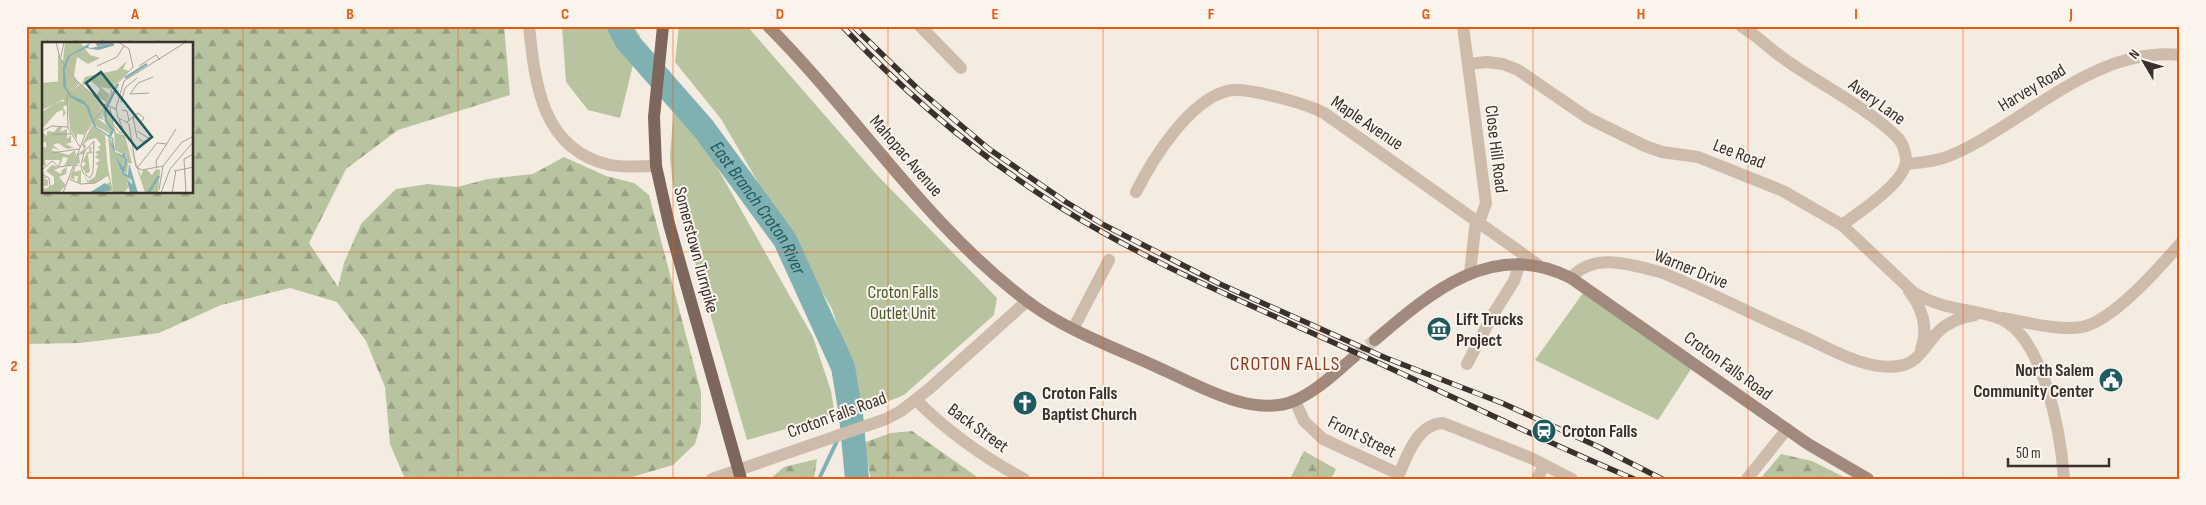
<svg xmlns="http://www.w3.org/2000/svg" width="2206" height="505" viewBox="0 0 2206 505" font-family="'Sofia Sans Condensed',sans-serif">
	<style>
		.forest { fill: url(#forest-firs); fill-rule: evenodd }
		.park { fill: #b8c4a0 }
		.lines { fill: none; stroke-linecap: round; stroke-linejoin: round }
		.stream { stroke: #7fb0b2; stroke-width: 4 }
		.river { stroke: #7fb0b2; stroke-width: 24 }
		.secondary-tunnel { stroke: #cfc6bd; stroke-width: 12; stroke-dasharray: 12 6; stroke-linecap: butt }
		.minor { stroke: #cdbbac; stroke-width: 12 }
		.tertiary { stroke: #cdbbac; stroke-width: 12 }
		.secondary { stroke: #a18a7d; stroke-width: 12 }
		.primary { stroke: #7d675c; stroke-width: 12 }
		.rail-casing { stroke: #3b302b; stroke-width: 5.5 }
		.rail { stroke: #fbf5ee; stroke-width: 4; stroke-dasharray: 11; stroke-linecap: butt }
		.grid { fill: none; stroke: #e8590c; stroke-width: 1; stroke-opacity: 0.55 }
		.labels { text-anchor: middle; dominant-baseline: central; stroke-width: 4; stroke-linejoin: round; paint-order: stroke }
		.street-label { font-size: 18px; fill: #3b302b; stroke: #fbf5ee }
		.park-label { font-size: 18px; fill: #4a5a2e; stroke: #fbf5ee }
		.poi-label { font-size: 18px; font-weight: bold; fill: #3b302b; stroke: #fbf5ee; text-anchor: start }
		.water-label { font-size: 19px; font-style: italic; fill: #1f5a5e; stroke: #fbf5ee }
		.quarter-label { font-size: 20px; letter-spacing: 1px; fill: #8c3b22; stroke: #fbf5ee }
		.inset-river { fill: none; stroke: #7fb0b2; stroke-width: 2.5 }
		.inset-road { fill: none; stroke: #aaa098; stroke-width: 1 }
		.view { fill: #1f5a5e; fill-opacity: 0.15; stroke: #1f5a5e; stroke-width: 2.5 }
		.inset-edge { fill: none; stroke: #3b302b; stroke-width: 2.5 }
		.neatline { fill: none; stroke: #e8590c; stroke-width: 2 }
		.grid-label { font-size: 16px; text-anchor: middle; font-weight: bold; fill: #e8590c }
	</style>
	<defs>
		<pattern id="forest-firs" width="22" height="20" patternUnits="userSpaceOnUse" patternTransform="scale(1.25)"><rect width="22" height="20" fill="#b8c4a0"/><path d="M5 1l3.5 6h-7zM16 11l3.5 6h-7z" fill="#97a083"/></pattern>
	</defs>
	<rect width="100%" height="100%" fill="#f4ebe1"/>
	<path class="forest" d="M26,26h478l6,69 -112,35 -52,39 -37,74 29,44 6,-24 17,-39 35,-35 32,-5 29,3 31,-8 45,-5 31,-17 42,19 28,7 15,12 52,197v31l-6,21 -22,21 -41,12 -13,2h-214l-15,-35 -5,-57 -19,-46 -29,-39 -47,-14 -69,17 -62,28 -79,10 -54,1zM44,44h148v148h-148z
		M912,431l68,48h-109l-8,-36 28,-10z
		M1304,451l32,18 -5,10h-41z
		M1781,454l31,7 36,18h-88z
		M817,459l-3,20h-44l14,-12z"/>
	<path class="park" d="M562,26h72l6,10 -20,82 -32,-8 -22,-28z
		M679,26h68l129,148 121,124 -3,17 -90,80 -47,19 -1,-33 -24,-72 -111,-190 -46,-57z
		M675,93l138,244 18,54 4,24 -88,25 -74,-254 -3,-29z
		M1583,293l108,76 -33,51 -123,-60z"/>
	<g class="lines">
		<path class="stream" d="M843,431l8,-16
			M819,479l19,-40"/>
		<path class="river" id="s1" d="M619,26l7,14 78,89 81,111 58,127 8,48 6,64"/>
		<path class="secondary-tunnel" d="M1354,357l21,-17"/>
		<path class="minor" d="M920,26l41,42
			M1463,26l23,177 -5,14 -5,3 -6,53
			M1741,26c17,10 32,26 49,37 32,22 80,47 107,74 6,6 9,16 9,24 -1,22 -48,52 -64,64
			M1468,64l19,-2 16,2 15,6 70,48 57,28 17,6 36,5 85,34 59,34 71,67c29,18 53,16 83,25 48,15 65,119 68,162
			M1906,164c11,-1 23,-2 34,-5 18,-5 35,-15 51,-25 59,-35 117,-86 189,-79
			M1136,192c17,-34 53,-91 91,-101 18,-5 80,13 97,22l213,151
			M1571,278c23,-27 62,-13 92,-5 47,19 92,43 139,63 29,13 64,35 97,30 20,-3 26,-21 39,-34 10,-10 23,-15 37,-17
			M1909,291c13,16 20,38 12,58
			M2002,318c23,4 57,13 80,9 31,-6 77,-59 98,-83
			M1073,329l36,-69
			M1467,364l25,-48 22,-35 6,-18
			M916,400c32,32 67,57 108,79
			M1295,401l9,20 19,18 76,35
			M1397,479c9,-20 19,-55 46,-56l88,35 41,21
			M1537,479l7,-13
			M1747,479l40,-50"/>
		<path class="tertiary" d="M529,26c6,58 13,124 81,139 15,3 31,1 46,1
			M712,479l174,-60 15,-8 28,-22 98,-88"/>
		<path class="secondary" d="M768,26c89,89 157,198 259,275 38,29 86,46 130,66 39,17 97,53 139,33 22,-10 40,-28 58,-43
			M1375,340c56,-48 119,-102 196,-62l237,166 60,35"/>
		<path class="primary" d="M663,26l-9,91 2,49 13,58 72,255"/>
		<defs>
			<path id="rail" d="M842,26c76,81 163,152 260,206 90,51 186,89 279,132 85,39 167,79 253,115
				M853,26l65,63 71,60 77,53 38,23 116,59 166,74 116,45 97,44 63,32"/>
		</defs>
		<use href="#rail" class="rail-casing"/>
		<use href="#rail" class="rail"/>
	</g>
	<path class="grid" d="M243,26v453M458,26v453M673,26v453M888,26v453M1103,26v453M1318,26v453M1533,26v453M1748,26v453M1963,26v453M26,252h2154"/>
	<defs>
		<symbol id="museum-disc" viewBox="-11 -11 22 22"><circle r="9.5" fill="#1f5a5e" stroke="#fbf5ee"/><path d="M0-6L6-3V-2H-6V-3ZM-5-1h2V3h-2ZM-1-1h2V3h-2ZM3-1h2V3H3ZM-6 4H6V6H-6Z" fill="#fff"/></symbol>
		<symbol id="civic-disc" viewBox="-11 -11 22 22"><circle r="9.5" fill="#1f5a5e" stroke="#fbf5ee"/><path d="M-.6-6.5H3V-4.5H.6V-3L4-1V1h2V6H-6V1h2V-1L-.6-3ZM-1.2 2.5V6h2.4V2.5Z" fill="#fff"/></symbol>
		<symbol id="church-disc" viewBox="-11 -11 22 22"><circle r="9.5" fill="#1f5a5e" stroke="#fbf5ee"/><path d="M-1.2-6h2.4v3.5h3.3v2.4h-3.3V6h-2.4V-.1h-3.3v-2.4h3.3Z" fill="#fff"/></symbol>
		<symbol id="station-disc" viewBox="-11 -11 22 22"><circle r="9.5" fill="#1f5a5e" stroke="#fbf5ee"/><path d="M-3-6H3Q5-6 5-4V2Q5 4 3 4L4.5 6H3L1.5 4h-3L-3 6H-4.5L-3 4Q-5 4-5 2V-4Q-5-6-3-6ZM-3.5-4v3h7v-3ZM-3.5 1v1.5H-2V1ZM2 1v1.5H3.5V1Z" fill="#fff"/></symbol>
	</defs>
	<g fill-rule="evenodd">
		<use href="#museum-disc" x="1425" y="315" width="28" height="28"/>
		<use href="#civic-disc" x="2097" y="366" width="28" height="28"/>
		<use href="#church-disc" x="1011" y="389" width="28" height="28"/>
		<use href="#station-disc" x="1530" y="417" width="28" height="28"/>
	</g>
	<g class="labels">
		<g class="street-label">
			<text transform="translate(2032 88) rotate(-31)">Harvey Road</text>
			<text transform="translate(1877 102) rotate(36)">Avery Lane</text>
			<text transform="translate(1367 123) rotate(34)">Maple Avenue</text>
			<text transform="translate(1496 149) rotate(83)">Close Hill Road</text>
			<text transform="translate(1739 154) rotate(21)">Lee Road</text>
			<text transform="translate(906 156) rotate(49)">Mahopac Avenue</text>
			<text transform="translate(696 250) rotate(75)">Somerstown Turnpike</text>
			<text transform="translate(1691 269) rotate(22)">Warner Drive</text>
			<text transform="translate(1728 366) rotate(36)">Croton Falls Road</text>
			<text transform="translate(837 415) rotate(-20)">Croton Falls Road</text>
			<text transform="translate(978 428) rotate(36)">Back Street</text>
			<text transform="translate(1362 437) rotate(26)">Front Street</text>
		</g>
		<g class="park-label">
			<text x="903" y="292">Croton Falls<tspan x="903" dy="21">Outlet Unit</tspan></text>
		</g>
		<g class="poi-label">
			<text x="1456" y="319">Lift Trucks<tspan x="1456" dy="21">Project</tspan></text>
			<text x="2094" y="370" text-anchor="end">North Salem<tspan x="2094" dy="21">Community Center</tspan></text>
			<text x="1042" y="393">Croton Falls<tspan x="1042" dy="21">Baptist Church</tspan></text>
			<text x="1562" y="431">Croton Falls</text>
		</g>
		<g class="water-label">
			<text stroke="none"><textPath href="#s1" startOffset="230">East Branch Croton River</textPath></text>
		</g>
		<g class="quarter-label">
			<text x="1285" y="364">CROTON FALLS</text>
		</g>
	</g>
	<g transform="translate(42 42)">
		<rect width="151" height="151" fill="#f4ebe1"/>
		<path d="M85,19l-4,8 6,2 -19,18 -9,-2 9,8 -4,7 -10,-6 4,-7 -9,-8 -7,4 -2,-1 3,-7 32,-7zM21,39l1,18 -22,11v-27zM40,43l20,19 -4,10 6,-8 1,4 3,-2 8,25 9,2 7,28h-4l-1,12 -4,-4 4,-13 -3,-7 -2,3 -7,-4 -1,-20 -8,-10v-6l-2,4 -3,-4 3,6 -7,-2 14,10 1,7 -18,-10 -2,-3 6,-8 -6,7 -3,-14 -14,-14 1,-2 6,3zM25,59l17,34 -7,-1v6l-7,-11 -2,-25 -5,3 3,6 -3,4v-7l-6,2 -15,17v-17l15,-10zM50,83l13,10 3,37 -12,10h-9l-3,-7 4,6 7,-4 3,-12 -3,-1 5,-4 -5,-3 3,-2 -3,-3 5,-2 -2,-3 3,-2 -5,-7 -8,2 -4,4 2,2 -2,7 5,-1v-5l5,1 -4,1 3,4 -5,1 2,18 -4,2 -4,-7 4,-3 -3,-3 4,-8 -8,2 1,8 -3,1 3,2h-4l-2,6 7,-2v13l-4,-1 1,-6h-4l1,4 -5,-2 8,-24 6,-5 -2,-4zM16,85h4l-2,5 7,-3v10l4,-4v7l4,-1 -9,3 8,4 -7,1 -9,-6 -5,2 7,6 -6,-3 -3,2 18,5 6,-5 1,6 -3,8 -9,2 4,-8 -5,-1 -4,11 -5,2 7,4 1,-4 5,-3 -1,7 -7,3 7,8 -7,8h-17v-18l10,-10 6,2 2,-7h-15l1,6 -4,-1v-19l4,2v-6l-4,1v-11l5,4v-5l7,1zM4,129l8,6v7l-9,5 -2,-2 5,-2v-5l-5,-2h5l-5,-2zM84,93l15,41 2,-6h4l5,5 4,-6 4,1 -2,23h-13zM66,94l5,6v3l-3,-4 5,12 10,6 -3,8 -8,-11 8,17 11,10 -6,-3 1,8 -5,5h-10z" fill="#b8c4a0" fill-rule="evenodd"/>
		<path d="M23,0h15l10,13 10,3 -12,6 -11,-7 -3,19 -11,-15zM16,12l20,29 -8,8 -3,15 -9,-16zM38,42l23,21 -19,29h-5l-10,-16 -1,-24zM62,108l9,41 -23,2 20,-11 -2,-6 -13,7 -11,1 16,-5 1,-8h3z" fill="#b8c4a0"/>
		<path d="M53,0h18l1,3 -16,5 -12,-2 -16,8 -5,13 1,18 5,8 13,6 5,6 7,20 17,11 2,14 7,3 2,-4 3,9 -3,13 4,2 1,-12 9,30h-8l-3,-13 5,4v-4l-9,-5 -9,-20 9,12 2,-8 -10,-6 -6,-12 4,4 -1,-6 -18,-12 -8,-21 -16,-9 -7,-11v-19l5,-11 22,-13 -2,4 3,1 22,-5 -15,3zM63,141l6,5 -2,3 -20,2z" fill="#7fb0b2"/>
		<path class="inset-river" d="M83,36l22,-14M68,94l3,-6 -7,-9 -1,-10 13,-27M106,151l11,-17"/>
		<path class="inset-road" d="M14,0l4,16 17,23 26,23 13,5M53,0l5,7 14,-4M19,15l3,-15M55,24l20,-9 7,-11M97,24l17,-11 4,5M37,41l-12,12 1,33 12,19M107,51l-19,1 8,-11 15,-6M69,53v-5l22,-23 -4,-18 -11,-7M79,60l4,-14 12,-10M68,66l3,16 7,9 4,-1M80,68l5,1 2,10M91,75l4,21M77,77l6,16M80,78l-4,-2 -2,-10 8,-27 62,-39M81,78l6,4 7,43 6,3 21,-4M85,80l11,-9 6,5 -4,6M0,89l10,-5 16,1M95,89l13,8 -7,3 -5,-4M10,92h19M52,99l-1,31 -3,6 -7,-5 -2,-7 3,-14zM10,111l27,-4M121,124l19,-24 12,-6M95,126l20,-25 10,1M115,126l-1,-7 20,-32M0,128l10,-9 7,6 14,-2M132,129l20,-4M0,132l7,4 1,9M27,137l12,5 14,-1 8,-5M117,148l4,-24M21,151l23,-61 25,-36 8,-6M119,151l9,-24 24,-28M130,151l4,-23M144,151l-2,-34 10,-5"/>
		<path class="view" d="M59,30l51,65 -15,12 -51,-66z"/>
		<rect width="151" height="151" class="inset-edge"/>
	</g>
	<rect width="2206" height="505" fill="none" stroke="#fbf5ee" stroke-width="55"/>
	<g transform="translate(2144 62) rotate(308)" stroke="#fbf5ee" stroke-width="4" paint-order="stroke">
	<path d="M0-4L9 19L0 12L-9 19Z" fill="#3b302b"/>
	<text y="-8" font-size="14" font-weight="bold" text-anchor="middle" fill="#3b302b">N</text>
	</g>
	<path d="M2008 458v8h101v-8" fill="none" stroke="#3b302b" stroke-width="2.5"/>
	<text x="2016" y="458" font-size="15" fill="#3b302b" stroke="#fbf5ee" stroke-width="4" paint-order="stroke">50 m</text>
	<rect x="28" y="28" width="2150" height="450" class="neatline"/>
	<g class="grid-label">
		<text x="135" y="19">A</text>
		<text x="350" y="19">B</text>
		<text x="565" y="19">C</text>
		<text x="780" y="19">D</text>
		<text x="995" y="19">E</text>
		<text x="1211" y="19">F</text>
		<text x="1426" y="19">G</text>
		<text x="1641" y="19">H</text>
		<text x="1856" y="19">I</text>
		<text x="2071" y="19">J</text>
		<text x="14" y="146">1</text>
		<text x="14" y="371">2</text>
	</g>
</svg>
